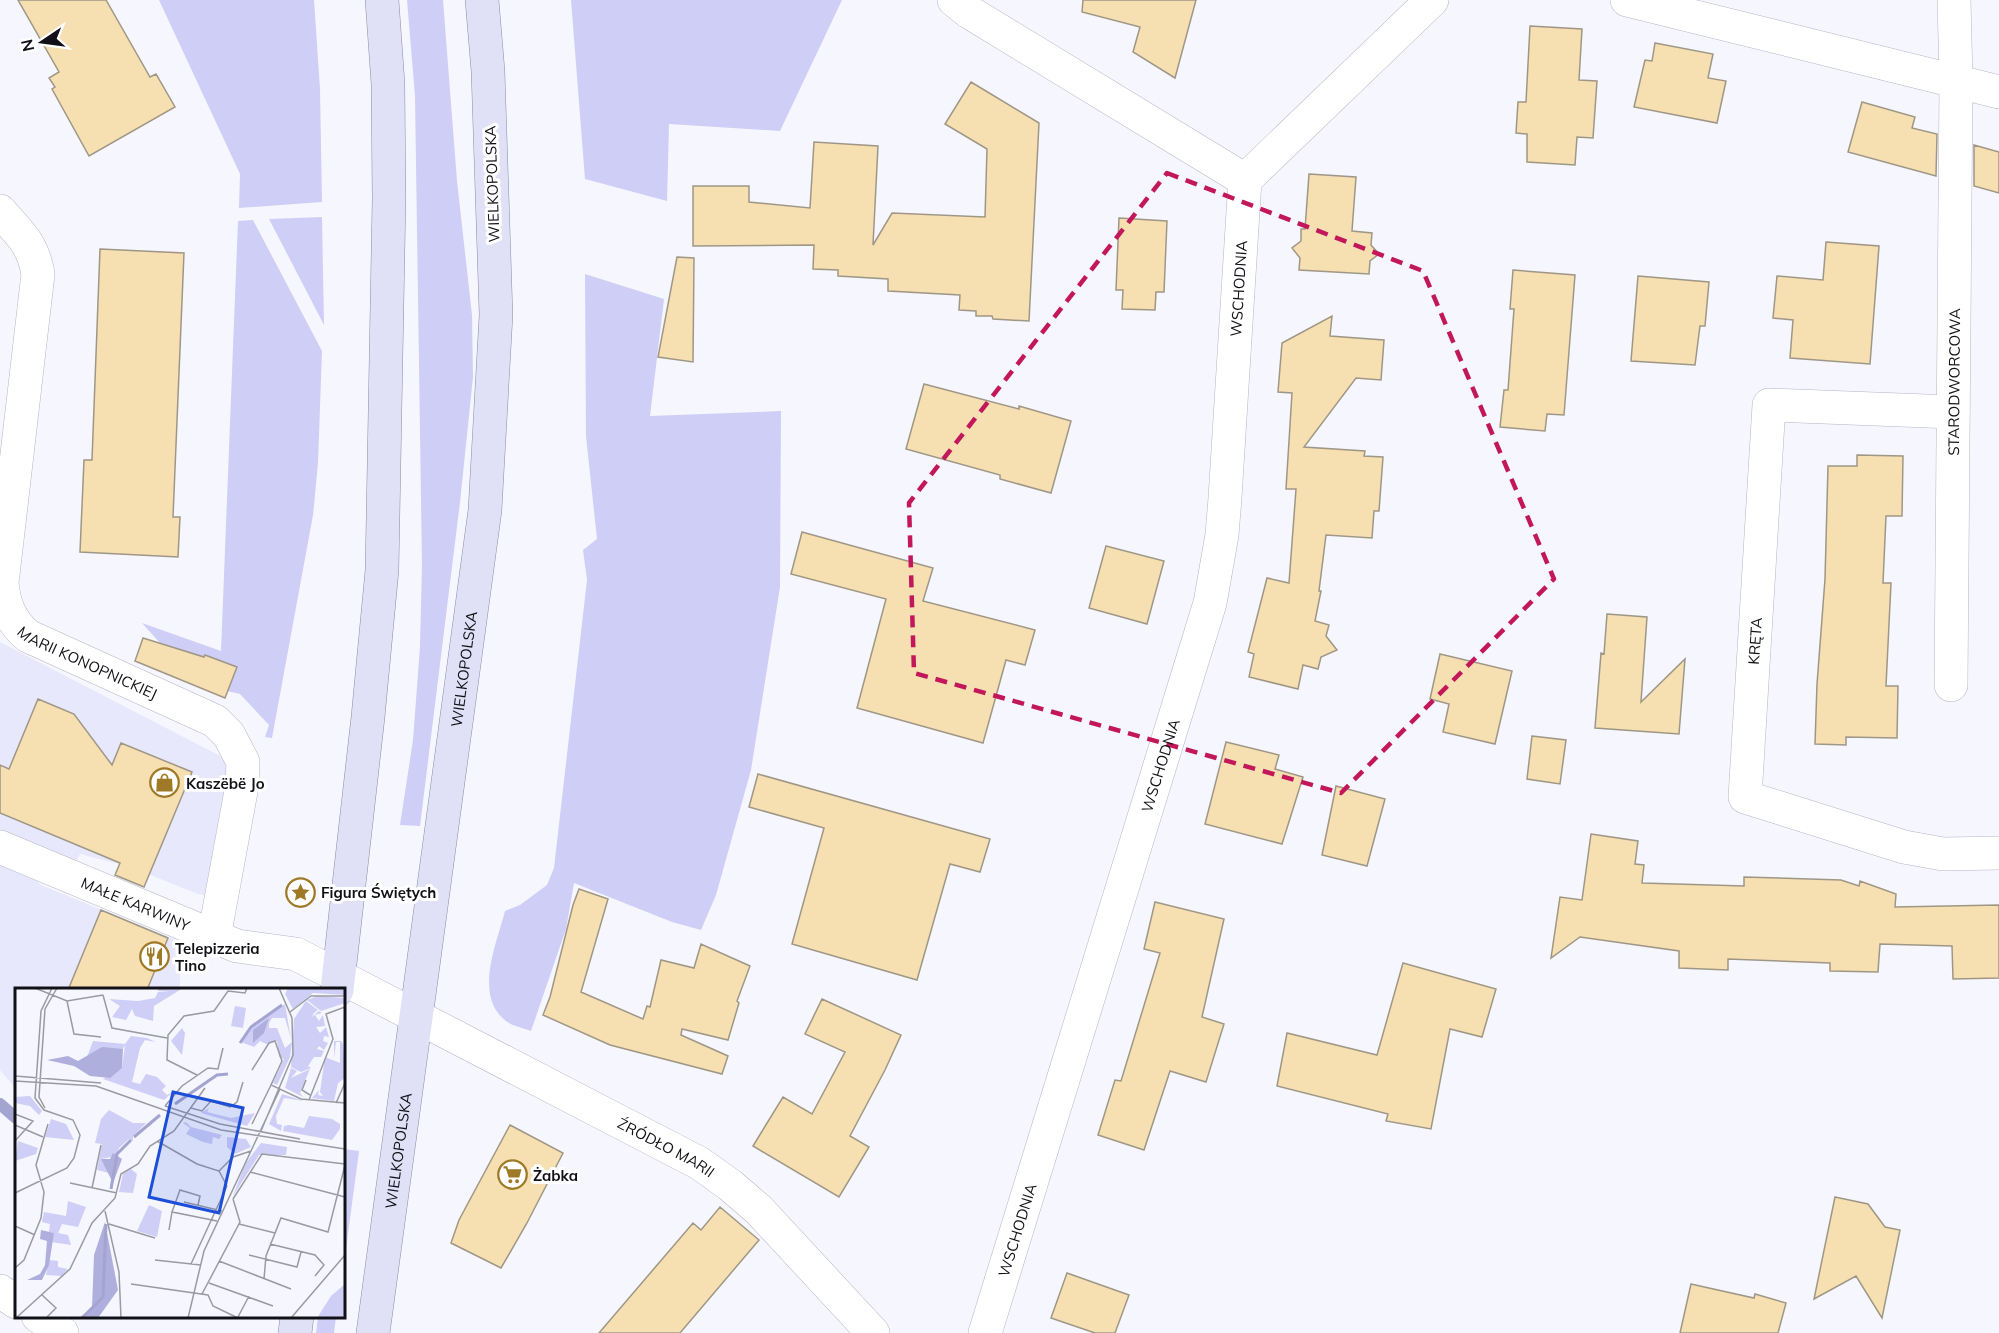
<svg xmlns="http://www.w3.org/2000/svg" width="1999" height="1333" viewBox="0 0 1999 1333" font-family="Mulish,sans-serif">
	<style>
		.built { fill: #e8e8fd }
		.green { fill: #cecef7 }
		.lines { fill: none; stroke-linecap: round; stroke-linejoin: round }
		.stream { stroke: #a4a4d1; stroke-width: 12 }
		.building { fill: #f6dfb1; stroke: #9f9786; stroke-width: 1.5 }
		.street-casing { stroke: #b5b5c8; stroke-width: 34 }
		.primary-casing { stroke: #8a8ba5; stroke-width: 34 }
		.street { stroke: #fff; stroke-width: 33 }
		.primary { stroke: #e0e1f7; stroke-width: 33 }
		.marked { fill: none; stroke: #c2185b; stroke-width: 4.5; stroke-dasharray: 12 8; stroke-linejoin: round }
		.labels { text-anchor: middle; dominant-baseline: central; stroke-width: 6; stroke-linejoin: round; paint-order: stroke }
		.street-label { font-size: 15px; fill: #101016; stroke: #fff }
		.poi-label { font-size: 15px; font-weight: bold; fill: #101016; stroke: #fff; text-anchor: start }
		.inset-river { fill: none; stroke: #a4a4d1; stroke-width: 3 }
		.inset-road { fill: none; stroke: #9a9aa1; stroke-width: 1.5 }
		.view { fill: #1d4ed8; fill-opacity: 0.15; stroke: #1d4ed8; stroke-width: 3 }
		.inset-edge { fill: none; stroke: #101016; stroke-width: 3 }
	</style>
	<rect width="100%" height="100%" fill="#f6f6fe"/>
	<path class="built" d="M0,642l228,118 3,22 -22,114 -11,-2 -68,-27 -50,-13 -4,8 -76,-30z
		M0,860l28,11 13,14 139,57v47l-164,1v99l-16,-19z"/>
	<path class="green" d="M159,0h155l6,89 2,113 -83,6 1,-34z
		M407,0h36l14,181 15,134 1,62 -13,125 -40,324 -20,-1 13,-85 7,-93 2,-82 -7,-469z
		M571,0h271l-62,131 -111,-7 -2,77 -82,-22z
		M322,217l2,108 -55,-106z
		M253,220l69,131 -4,112 -5,52 -41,223 -7,-1 4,-12 -29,-31 -13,-3 9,-24 -31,-12 -12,30 -5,-33 -28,-9 -18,-20 79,28 17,-430z
		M585,274l79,25 -14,117 131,-5 -1,176 -29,183 -35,125 -15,35 -29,-8 -98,-39 -8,46 -35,102c-7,-3 -19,-5 -25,-10 -33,-25 -9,-78 -1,-110l15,-6 27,-20 7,-17 33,-288 -4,-30 14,-11 -11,-103z
		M344,1149l15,2 -15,113z
		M318,1317h18l-2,16h-18z"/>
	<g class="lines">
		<path class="stream" d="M0,1104l16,14"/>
	</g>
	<path class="building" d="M18,0h88l44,77 6,-3 19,33 -86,49 -37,-67 3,-2 -6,-9 10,-6z
		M1083,0h113l-21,78 -42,-26 7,-25 -58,-15z
		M1530,26l52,3 -3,51 18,1 -4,57 -16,-1 -2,28 -48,-3v-28l-11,-1 2,-31h8z
		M1655,43l58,11 -5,24 18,3 -9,42 -83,-16 11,-47 7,1z
		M971,82l68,41 -10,198 -36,-2 -1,-3h-16v-5l-17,-1 1,-15 -72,-4v-12l-50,-3v-6l-25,-1 1,-24 -121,1v-60h56v16l61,6 4,-66 64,4 -5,99 19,-32 93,4 2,-68 -42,-25z
		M1862,102l53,15 -3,11 25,6 -1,42 -88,-24z
		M1974,145l25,7v41l-25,-7z
		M1309,174l47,3 -4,54 20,2 -1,12 8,9 -9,7 -1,13 -70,-4 1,-12 -8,-10 9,-7v-12h4z
		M1119,218l48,3 -3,71h-8l-1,18 -33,-1 1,-19h-7z
		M1826,242l53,4 -9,118 -80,-6 3,-38 -20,-2 4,-42 46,4z
		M100,249l84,4 -11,264h7l-2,40 -98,-5 4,-92h8z
		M677,257l17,1 -1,104 -35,-5z
		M1513,270l62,5 -11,140 -17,-1 -2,17 -45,-4 4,-37h4l6,-81h-4z
		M1638,276l71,6 -4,44h-5l-5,39 -64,-4z
		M1332,316l-2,20 54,4 -3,40 -25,-2 -52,69 61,4 -1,5 19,1 -4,54h-5l-2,27 -46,-3 -7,56h2l-6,30 14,4 -3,11 11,14 -16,7 -3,12 -15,-4 -5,24 -49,-12 5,-23 -6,-2 19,-74 22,5 7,-94h-10l6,-96 -14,-1 4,-49z
		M924,384l95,25v-3l52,15 -20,72 -51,-14v-4l-94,-26z
		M1857,455l46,1 -1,60h-16l-3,67h8l-5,103h12l-1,52 -51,-1v8l-31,-1 2,-60 8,-105 3,-113h29z
		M802,532l131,36 -10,33 112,29 -10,35 -19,-5 -23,83 -126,-35 29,-109 -95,-25z
		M1106,546l58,15 -17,63 -58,-16z
		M1607,614l40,3 -6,85 44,-43 -6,75 -84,-6 6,-75 3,1z
		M143,638l61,19 1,-2 32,12 -12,31 -90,-37z
		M1440,654l72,17 -17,73 -52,-12 6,-28 -19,-5z
		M38,699l36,15 38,51 9,-22 71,29 -48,115 -29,-12 5,-12 -120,-50v-48l9,4z
		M1532,736l34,4 -6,44 -33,-5z
		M1226,742l53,13 -4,14 28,8 -21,67 -77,-20z
		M758,774l232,65 -10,33 -30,-8 -33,116 -125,-36 32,-116 -75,-21z
		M1336,786l49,13 -18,67 -45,-11z
		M1591,834l47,7 -3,23 9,1 -2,18 102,3v-9l97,3 18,6 1,-5 36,13 -1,13 104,-2v73l-46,1 -1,-33 -72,-2 -2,28 -48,-1v-8l-102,-4v11l-49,-2v-17l-99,-14 -29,21 9,-61 22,3z
		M579,889l29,10 -27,93 62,27 4,-13 3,1 11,-47 33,8 7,-24 49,22 -13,35 2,2 -11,37 -46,-11 -1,6 47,21 -6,18 -112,-29 -67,-30 7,-18 23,-92z
		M1155,902l69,17 -22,98 22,7 -18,58 -36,-11 -26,79 -46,-15 17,-55 6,1 39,-128 -16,-4z
		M101,910l67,28 -21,52h-79z
		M1403,963l93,26 -14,48 -32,-8 -19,100 -45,-8 2,-7 -111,-28 10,-53 90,22z
		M822,999l79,36 -16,35 -35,66 19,11 -30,50 -86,-51 30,-49 29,17 33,-62 -40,-18z
		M510,1125l53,28 -36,70 -26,45 -50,-25 8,-23z
		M1835,1197l33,7 17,23 15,3 -18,88 -26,-42 -42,23z
		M720,1207l39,33 -79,93h-81l94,-110 8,7z
		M1067,1273l62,22 -14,38h-20l-44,-15z
		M1691,1284l63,14 1,-4 31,9 -8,30h-98z"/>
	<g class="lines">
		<defs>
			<g id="street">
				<path d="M954,0l15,12 276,168"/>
				<path d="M1627,0l372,92"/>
				<path id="s1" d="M0,211c19,22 33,32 38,63l-36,309c2,22 9,39 26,53l187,85 14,14 14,27 -1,24 -28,151"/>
				<path d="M1953,412l-184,-7 -24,392 159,50 39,7 56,-1"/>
				<path id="s2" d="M1951,685l5,-605 -2,-80"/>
				<path id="s3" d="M0,847l237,99 59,8 403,209 31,22 29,25 114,123"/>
				<path d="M0,1291l16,11"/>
				<path d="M38,1316l24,17"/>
				<path id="s4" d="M985,1333l225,-730 12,-68 3,-37 20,-318 187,-180"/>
			</g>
			<g id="primary">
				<path d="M337,990l31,-273 14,-147 7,-371 -1,-115 -6,-84"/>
				<path d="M295,1333l2,-17"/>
				<path id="s5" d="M373,1333l112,-823 11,-195 -8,-244 -6,-71"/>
			</g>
		</defs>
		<use href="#street" class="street-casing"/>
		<use href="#primary" class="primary-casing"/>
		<use href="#street" class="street"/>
		<use href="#primary" class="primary"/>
	</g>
	<path class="marked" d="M1167,173l256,98 131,308 -213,214 -427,-120 -5,-170z"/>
	<defs>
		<symbol id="shop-ring" viewBox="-11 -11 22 22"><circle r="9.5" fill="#fff" stroke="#9e7926" stroke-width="1.5"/><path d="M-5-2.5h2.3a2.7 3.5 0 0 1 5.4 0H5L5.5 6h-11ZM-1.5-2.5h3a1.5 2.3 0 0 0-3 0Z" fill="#9e7926"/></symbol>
		<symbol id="sight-ring" viewBox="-11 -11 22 22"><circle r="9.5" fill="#fff" stroke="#9e7926" stroke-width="1.5"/><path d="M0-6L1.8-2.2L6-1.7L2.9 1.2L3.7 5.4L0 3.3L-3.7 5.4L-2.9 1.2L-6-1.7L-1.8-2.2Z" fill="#9e7926"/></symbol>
		<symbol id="restaurant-ring" viewBox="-11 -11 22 22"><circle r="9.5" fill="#fff" stroke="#9e7926" stroke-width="1.5"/><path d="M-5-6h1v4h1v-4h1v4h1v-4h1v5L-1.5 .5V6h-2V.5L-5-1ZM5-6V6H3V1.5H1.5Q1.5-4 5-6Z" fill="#9e7926"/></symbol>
		<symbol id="supermarket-ring" viewBox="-11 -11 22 22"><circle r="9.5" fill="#fff" stroke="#9e7926" stroke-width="1.5"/><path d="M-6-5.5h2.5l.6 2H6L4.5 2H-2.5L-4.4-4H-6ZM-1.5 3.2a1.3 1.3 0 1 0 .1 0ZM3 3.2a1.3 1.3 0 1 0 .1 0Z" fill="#9e7926"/></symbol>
	</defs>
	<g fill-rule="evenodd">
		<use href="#shop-ring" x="148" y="766" width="33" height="33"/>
		<use href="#sight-ring" x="284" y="876" width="33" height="33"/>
		<use href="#restaurant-ring" x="138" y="940" width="33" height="33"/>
		<use href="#supermarket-ring" x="496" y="1158" width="33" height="33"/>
	</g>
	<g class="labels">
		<g class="street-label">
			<text transform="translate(492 184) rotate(-92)">WIELKOPOLSKA</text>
			<text stroke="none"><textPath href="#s4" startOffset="1080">WSCHODNIA</textPath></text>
			<text stroke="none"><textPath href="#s2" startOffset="303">STARODWORCOWA</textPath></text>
			<text transform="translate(1755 641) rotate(-86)">KRĘTA</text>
			<text stroke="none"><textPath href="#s1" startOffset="512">MARII KONOPNICKIEJ</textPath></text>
			<text stroke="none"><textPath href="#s5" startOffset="670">WIELKOPOLSKA</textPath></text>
			<text stroke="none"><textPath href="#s4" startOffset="594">WSCHODNIA</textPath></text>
			<text stroke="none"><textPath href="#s3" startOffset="147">MAŁE KARWINY</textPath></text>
			<text stroke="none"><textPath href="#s3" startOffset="734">ŹRÓDŁO MARII</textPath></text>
			<text stroke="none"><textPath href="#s5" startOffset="184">WIELKOPOLSKA</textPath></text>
			<text stroke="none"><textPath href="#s4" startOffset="108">WSCHODNIA</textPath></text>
		</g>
		<g class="poi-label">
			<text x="186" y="783">Kaszëbë Jo</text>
			<text x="321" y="892">Figura Świętych</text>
			<text x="175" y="948">Telepizzeria<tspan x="175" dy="17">Tino</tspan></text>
			<text x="533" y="1175">Żabka</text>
		</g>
	</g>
	<g transform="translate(15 988)">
		<rect width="330" height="330" fill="#f6f6fe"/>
		<path d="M143,0h25l-29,18 -1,15 -18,-5 -3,-7 -6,11 -14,-3 8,-11 -11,-7 29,2 17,-3 3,-6h12l-12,-1zM273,0h56l1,7 -32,-2 -20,16 -8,-15zM303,8l27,2v5l-24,8 -14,-11zM291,13l12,9 -4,3 -2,4 7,-6 3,2 -7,2 4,6 4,-6 2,11 -9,1 4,6 6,-6 3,10 -5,-1 -1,5 5,2 -4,7 -5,-4 -2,3 7,2 -3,6h-7l-6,9 3,2 -10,4 -10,-5 3,-48zM270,16l6,35 -6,-21h-13l-3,5v5h8l8,20 7,-6 -2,15 -13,28 -4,-2 11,-24 -5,-2 -2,-16 -11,3 -6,-3 -6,6 -13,-5 11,-15zM220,18l11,2 -3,20 -12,-2zM167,40l3,5 -3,22 -11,-14zM116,48l16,2 9,4 -11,-2 -5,8 -8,34 8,2 6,-10 11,3 9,9 -4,4 5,5 6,-3 -9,8 -61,-21 19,-11 3,-23 -2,4h-16l-20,8 6,-16 32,3zM319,53h7l2,3 2,34 -7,5 -4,18 -22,-3 7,-8 -1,5 5,1 -3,-4 5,-35 15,6v-21h-4l-2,16zM276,80l6,3 -6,7 19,-9 -10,24 3,4 -18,-9zM267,106l22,7 -20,-3 -8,18 1,8 5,1 -1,6 -12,-7zM15,108l12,15 -3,4 -9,-9 -15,-3v-6zM194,120l-2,4 24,6 24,-5 -8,13 -46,-13zM94,122l24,13h13l-13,13v5l-4,-2 -10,9 -3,8 -15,3 8,14 -12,-3 5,-26 -7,-1 6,-24zM294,128l23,3 8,5v5l-8,11 -49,-9 1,-5 5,-1 15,3zM36,131l15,5 8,16 -29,-3zM171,134l5,5 31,8 -3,4 -6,-2 -1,7 -9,-2 -17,-8 4,-6 -7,-5zM212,149l19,2 5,8 -16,7 -8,-7zM3,153l20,7 -2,6 -21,7zM246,155l26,4 -1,8h-27l-26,41 12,-32zM116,181l6,5 -4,19 -14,-1 4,-18zM53,213l18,6 -8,20 -16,-3 -4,9 10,2 3,10 -20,-3 3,-9 -5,-1 1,-8 -8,-2 2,-10 22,4zM134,217l13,6 -5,26 -20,-6zM34,272l9,1v6l10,2 -6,7 -16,-1zM330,296v34h-28l14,-22z" fill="#cecef7"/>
		<path d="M254,30l-5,15 -11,10v-13zM87,59l21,2 -1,19 -12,10 -20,-2 -16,-10 -27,-6 21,-4 10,5zM98,165l9,6 -9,24 -12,-24h9zM90,234l13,68 -20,28h-19l13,-10 2,-53zM26,242l13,3 -5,32 -7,15h-15l13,-6 5,-9 2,-24 -7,-2z" fill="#afafdd"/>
		<path class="inset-river" d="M225,55l11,-16 31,-22M160,116l42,-29 11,-1M119,149l26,-22M96,201l6,-35 14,-14M67,330l21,-21 3,-73"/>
		<path class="inset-road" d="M20,0l32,13 36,-6M88,7l9,33 55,10M52,13l7,33 27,3M275,24l21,-16h34M237,82l17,-27 6,-2 7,20 -11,24 30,14 44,4M182,87l-30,-15 1,-25 16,-19 30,-5 14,-20 17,2 2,-5M0,88l86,7M291,92l-4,10 8,5M0,93l81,5 125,44 124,19M294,112l24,-61 -7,-25 19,-7M321,115l9,-20M150,118l17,-20 26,-18 10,1 5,-21M150,118l55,18 80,15M30,120l-6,-11 6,-88 12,-21M176,120l11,3 9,-10 19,6 7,-5 6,-20M0,126l18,7 -18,20M237,136l19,-39M0,137l28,12M246,143l32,-76 -1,-37 -13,-30M142,153l40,23 22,7 8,15M204,183l14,-14 18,-6M235,184l95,25M55,195l47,10M77,200l9,-43M0,205l52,-25 7,-10 6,-23 -7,-15 -29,-10 -9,-12 6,-87 11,-23M218,211l29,-45 83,10M169,214l38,9M90,223l14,61 2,46M157,224l8,-22 20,6 -2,9M94,236l46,14M224,236l36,9M0,238l20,9M154,242l3,-18 45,9M255,256l45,11 9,10 -9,11M234,267l48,12 4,-15M140,272l46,5M204,273l72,28M176,276l36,-78M0,280l9,-8 17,-42 3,-26 -8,-27 12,-41M249,291l2,-23 15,-38 47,14 17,-67M194,295l64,23M116,296l77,11 5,11 25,12M187,306l38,-72 -7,-23M27,307l14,13 -10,10M223,329l11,-21M1,330l54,-49 22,-46 23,-25 6,-24 17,-10 12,-18 24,-15 31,-43M173,330l16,-67 76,-162M276,330l54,-63"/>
		<path class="view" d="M158,104l70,16 -24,105 -70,-16z"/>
		<rect width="330" height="330" class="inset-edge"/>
	</g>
	<g transform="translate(42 42) rotate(257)" stroke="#ffffff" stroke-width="4.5" paint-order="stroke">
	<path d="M0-4.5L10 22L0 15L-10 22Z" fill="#101016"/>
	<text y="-9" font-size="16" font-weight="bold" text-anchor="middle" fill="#101016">N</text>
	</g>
</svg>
